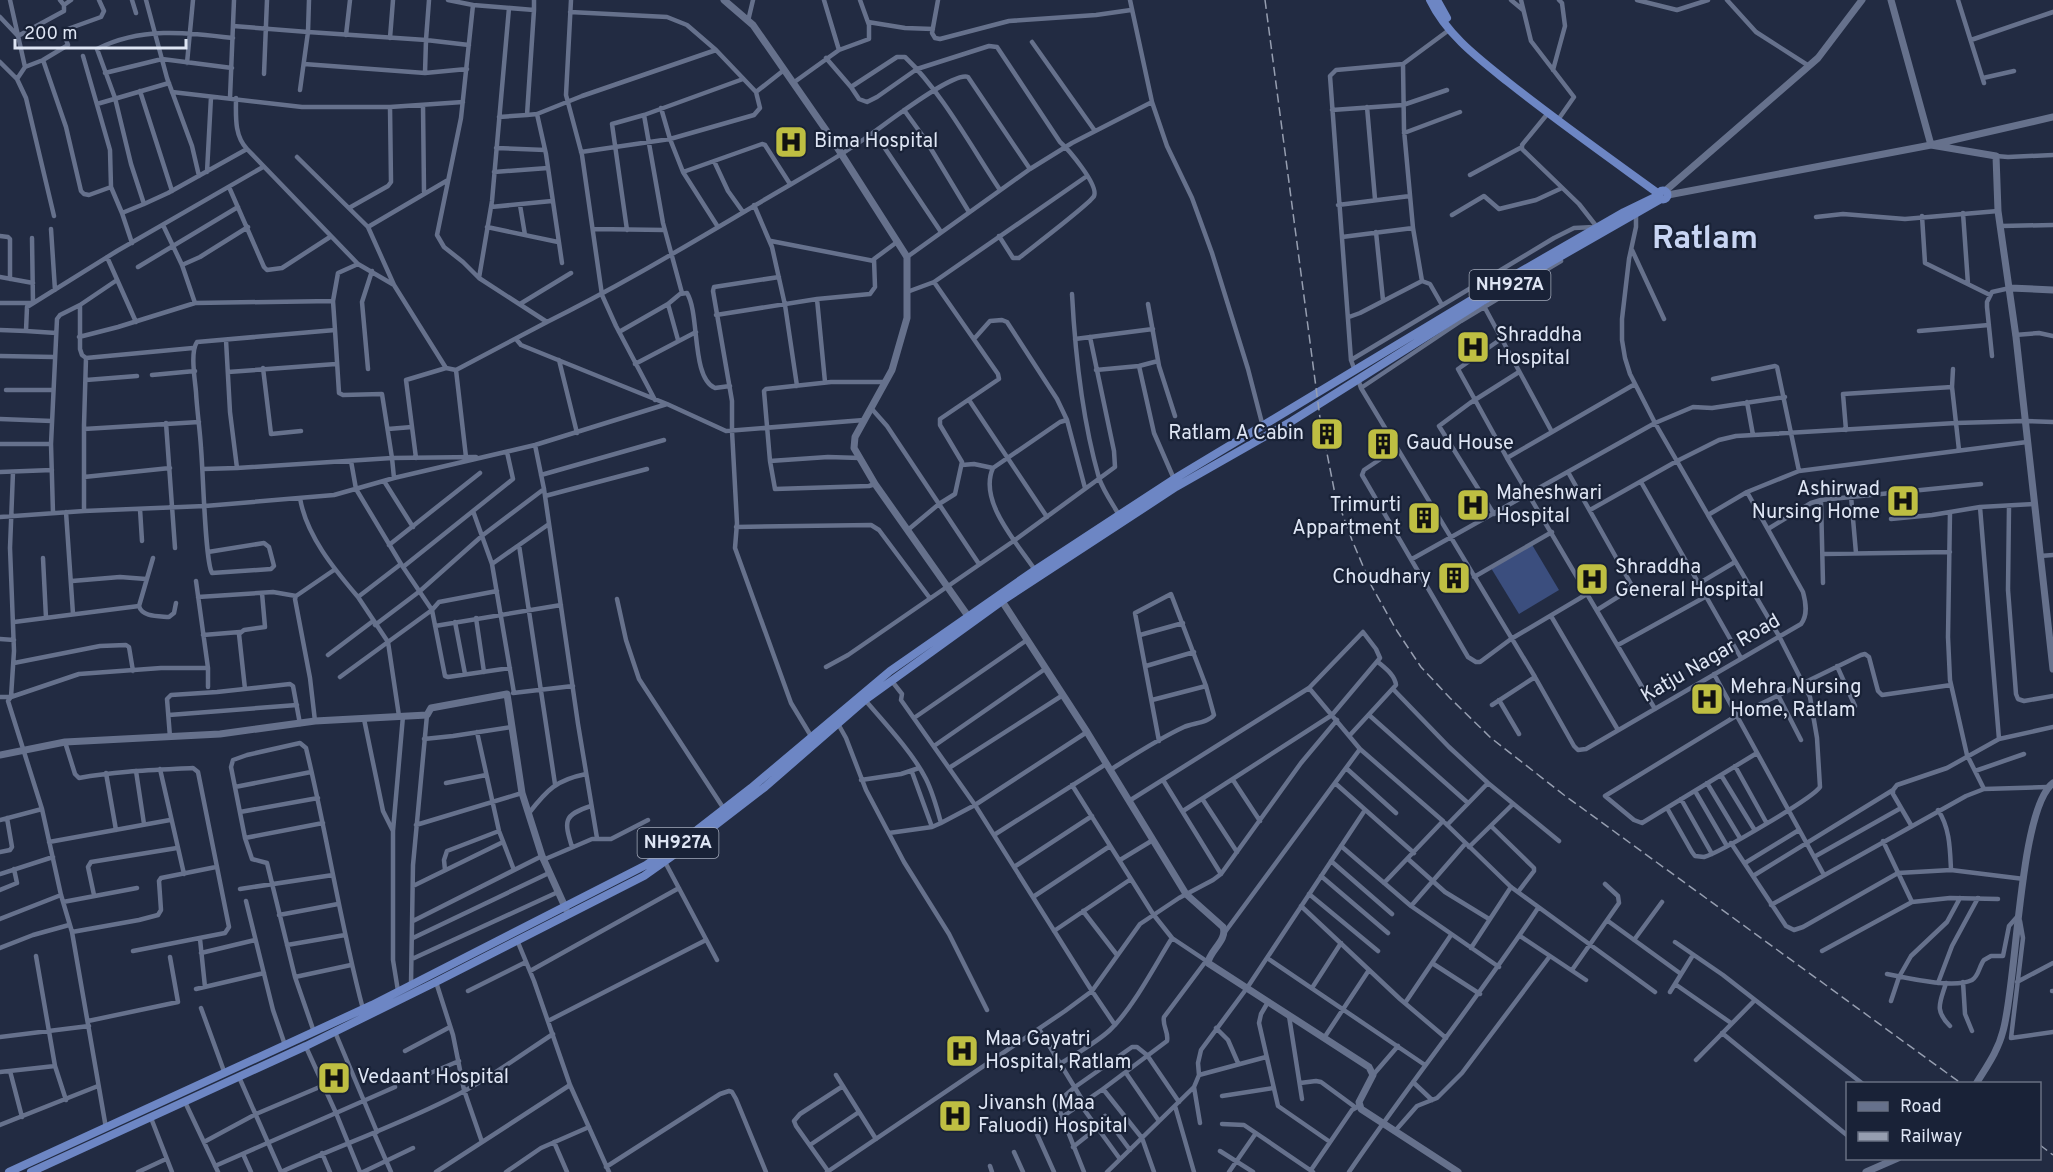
<svg xmlns="http://www.w3.org/2000/svg" width="2053" height="1172" viewBox="0 0 2053 1172" font-family="Overpass,sans-serif">
	<style>
		.green { fill: #3b4e7e }
		.lines { fill: none; stroke-linecap: round; stroke-linejoin: round }
		.street { stroke: #66718c; stroke-width: 4.5 }
		.secondary { stroke: #66718c; stroke-width: 7 }
		.highway { stroke: #6d86c4; stroke-width: 8 }
		.rail { stroke: #969eb0; stroke-width: 1.5; stroke-dasharray: 9 4.5; stroke-linecap: butt }
		.labels { text-anchor: middle; dominant-baseline: central; stroke-width: 4.5; stroke-linejoin: round; paint-order: stroke }
		.shield { fill: #192237; stroke: #a3aabb; stroke-width: 1.5 }
		.shield-label { font-size: 18px; font-weight: bold; fill: #dee5f4 }
		.poi-label { font-size: 20px; fill: #dee5f4; stroke: #192237; text-anchor: start }
		.street-label { font-size: 20px; fill: #dee5f4; stroke: #192237 }
		.town-label { font-size: 32px; font-weight: bold; fill: #c8d5f3; stroke: #192237 }
	</style>
	<rect width="100%" height="100%" fill="#222b42"/>
	<path class="green" d="M1531,543l28,47 -40,24 -28,-46z"/>
	<g class="lines">
		<path class="street" d="M10,0l15,67 18,-7 23,67 15,64 3,3 5,1 22,-8 11,26 22,-9
			M60,0l4,5 7,-5
			M132,0l4,13
			M146,0l21,78 25,68 7,30
			M448,0l25,5
			M571,0l-5,95 16,60 20,140 14,31 39,74
			M824,0l15,50
			M938,0l-6,33 3,5 5,1 69,-18 87,-6 35,-5
			M1130,0l22,102
			M1511,0l12,10
			M1521,0l10,41 43,56 -14,20
			M1637,0l40,10 31,-10
			M1727,0l29,32 53,34
			M1958,0l26,83
			M570,12l97,5 20,8 29,25 40,42 4,16 -6,7 -84,24 -89,13
			M0,17l18,19 46,-25v-6
			M748,21l5,-21
			M868,22l37,6 28,1
			M233,26l75,6 1,-32
			M346,35l4,-35
			M233,38c-47,-6 -93,-11 -136,11l18,49 16,66 13,40 24,-11 79,-44 111,115 36,21
			M390,38l3,-38
			M1971,40l82,-28
			M1032,42l63,89
			M83,56l27,94 1,37
			M826,58l25,29 8,12 8,3 10,-5 40,-28 72,-23 8,1 63,95c8,7 39,43 34,54 -3,7 -64,53 -75,62h-6l-14,-22
			M43,60l25,-15 -4,-11 1,-4 36,-13 3,-6 -5,-11
			M0,62l17,17 8,-12
			M187,63l6,-63
			M304,64l121,9 42,-4
			M1553,70l12,-44 -3,-23 -3,-3
			M105,73l57,-14 70,9
			M425,73l1,-33 43,5
			M264,74l3,-74
			M1983,78l31,-7
			M17,79l9,19 28,118
			M793,83l46,-33 30,-11v-14l-9,-25
			M851,87l46,-30h8c36,34 67,91 95,133
			M300,90l8,-58 118,8 3,-40
			M140,91l32,100
			M172,92l130,15h88l73,-5
			M756,92l28,-22
			M230,98l4,-98
			M236,98c0,18 -2,37 11,51
			M97,104l72,-21
			M423,105l1,87
			M1367,107l8,92
			M661,108l9,31 13,33 35,55
			M904,110l21,29 44,73
			M1332,110l71,-5 44,-15
			M1549,112l-27,33v4l57,55 18,23
			M537,114l9,40 16,109
			M527,115l10,-1 45,-18 134,-46
			M644,115l19,108 19,70
			M499,117l28,-2 7,-105
			M874,132l67,100
			M1404,133l56,-21
			M496,148l49,2
			M1996,156l12,1 45,-2
			M297,157l71,70
			M714,161l14,30 15,21
			M207,172l4,-75
			M494,172l54,-4
			M683,172l79,-28 3,1 25,39
			M1470,175l52,-28
			M448,180l-80,47 26,58 52,83 10,2 91,-48 -68,-44 -16,-16 -19,-15 -7,-12 24,-117 12,-113 61,5v-10
			M229,187l35,80 3,3 15,-2 48,-31
			M520,205l5,30
			M754,205l18,42 13,58 12,81
			M1338,205l72,-9
			M491,207l61,-6
			M349,208l39,-22 3,-4 -1,-75
			M122,213l10,30
			M1963,213l5,71
			M1452,215l32,-19 15,13 37,-9 26,-12
			M1922,216l3,47 65,32
			M1816,217l27,-3 62,5 93,-8
			M163,225l19,40 13,38
			M2001,226l52,-1
			M487,227l71,15
			M1413,228l9,53
			M51,229l4,61
			M593,229l72,1
			M627,230l-15,-106 32,-9 99,-36
			M1376,232l7,68
			M0,236l8,1 2,2v40
			M1342,237l71,-9 -9,-98 -1,-66
			M771,241l103,20
			M1632,250l32,69
			M107,257l29,65
			M907,257l123,-88 42,-26 80,-41 15,44 25,52 20,55 36,116 15,58
			M182,265l18,-8 48,-30
			M138,267l100,-60
			M0,277l33,6
			M779,277l-65,10 -1,4 19,110v30l5,92 -2,25 56,155 20,33
			M479,278l13,-77 17,-193
			M907,292l27,-10 153,-106
			M1072,294c3,57 11,128 27,184 4,12 13,25 20,37
			M817,299l8,83
			M0,303h33l-1,-65
			M520,304l51,-31
			M668,304l10,36
			M1148,304l11,62 16,50
			M80,305v44l2,6 4,3 -2,67v86
			M1485,308l67,124 83,-48
			M716,315l101,-16 53,-5 5,-7 -1,-28 23,-17
			M1349,317l11,-4 62,-32 8,3 12,21
			M547,322c71,-35 139,-76 207,-116 38,-23 78,-44 113,-69 16,-11 86,-66 101,-60l62,92
			M0,330l26,1
			M335,330l-2,-29 5,-28 20,-9
			M1919,331l70,-6
			M619,332l49,-28 12,-10 7,-1c13,21 4,85 28,95l15,-2
			M56,333l-30,-2 1,-24 90,-56 146,-84
			M2015,335l24,-2 14,3
			M79,337l39,-10 77,-24 138,-2
			M516,339l5,6 146,59
			M974,339l16,-18 12,-1 5,2 50,77 10,21 18,68
			M1075,339l78,-10
			M1501,339l-43,30 49,89
			M0,356l54,1
			M1992,356l-5,-49v-5l5,-10 18,-4
			M86,358l107,-10
			M559,360l18,73
			M1351,360l203,-122 20,-10 20,-1
			M635,364l61,-32
			M1139,366l15,67 20,46
			M263,368l8,66 30,-3
			M368,369l-6,-67 10,-31
			M1953,369l-1,18 7,63
			M456,370l10,87
			M1096,370l43,-4 19,-5
			M1355,371l-4,-11 -21,-284 6,-6 67,-6 46,-34
			M228,372l108,-8
			M152,375l43,-4
			M1358,379l3,9 174,289 39,69 4,4 8,-1 215,-125c7,-9 5,-21 2,-32l-56,-100 -39,23 -53,-92 -25,-49 -5,-16 -3,-18v-21l7,-60 7,-32v-13
			M1713,379l62,-13 2,1 22,104
			M86,380l51,-4
			M1361,388l100,-67 100,-60
			M6,390h47
			M969,400l78,117
			M1747,402l6,33
			M871,408l16,18 92,138
			M0,419l52,2
			M166,423l9,125
			M84,429l115,-7
			M388,429l24,-2
			M1846,430l-3,-36 109,-7
			M0,444h51
			M535,445l9,44 34,235 19,114
			M1397,448l-33,22 -2,5 106,182 8,5h4l31,-23 76,-45 -80,-136 45,-26
			M416,458l-10,-78 40,-12
			M770,461l58,-4 32,1
			M962,465l12,-1 19,4
			M237,468l155,-10 2,20
			M203,469l34,-1 -7,-56 -4,-72
			M0,472l52,-2
			M13,472l-3,76 4,103 -3,46 -3,4 34,108 19,86 11,37 34,196
			M1568,472l63,112 -2,6 -32,20
			M541,475l123,-35
			M84,477l86,-9
			M384,481l29,46
			M1641,482l100,176
			M875,484l-6,2 -94,3 -5,-28 -6,-70 2,-2 65,-7h54
			M1747,492l52,-21 228,-29
			M545,496l102,-27
			M1851,496l5,57
			M300,498c6,37 34,71 58,99
			M1821,500l2,83
			M1980,507l19,232
			M2009,507l-1,83 8,104 2,5 6,2 29,-5
			M140,509l2,32
			M1590,510l87,-49 42,-21 17,-4 220,-13 69,-2 28,1
			M473,511l19,53
			M66,512l7,102
			M1950,512l-2,125 2,43 17,75 17,34
			M53,513l-2,-69 6,-125 3,-4 20,-10 37,-25
			M1494,514l-55,-88 31,-23 49,-31
			M0,517l84,-6 121,-5 129,-11 60,-17 141,-33 132,-41 59,27 138,-11
			M1891,519l41,-4 48,-8 54,-3
			M736,527l135,-2 8,5 50,67
			M909,529l30,-25 16,-10 7,-32 -22,-37v-6l59,-40 -1,-5 -64,-92
			M1768,529l43,-26 10,-3 160,-16
			M389,545l91,-72
			M519,545l36,239
			M208,552l56,-9 5,4 5,19 -3,3 -59,4c-7,-11 -9,-105 -11,-125 -1,-18 -4,-37 -5,-56 -1,-12 -6,-40 1,-50l138,-12 4,63 4,2 39,-1 10,64 84,-1
			M1823,554l127,-2
			M2040,556l13,-1
			M43,558l3,60
			M1412,559l243,-136 38,-16 19,1 73,-11
			M403,567l110,-88 -6,-27
			M1035,570c-18,-27 -57,-69 -42,-102l67,-46 7,-2
			M1474,577l78,-45
			M72,581l48,-4 26,2
			M196,581l12,87v19
			M1698,584l37,-22
			M497,591l-58,11 -7,8 13,66 3,1 62,-9
			M1587,594l68,115
			M198,597l75,-5 23,4
			M617,599l9,41 13,39 85,130
			M139,606c3,11 19,10 30,11l5,-4 2,-10
			M1551,616l67,114
			M476,618l8,54
			M14,622l125,-16 14,-48
			M455,622l10,52
			M375,625l45,-34 63,-56 61,-46
			M435,626l126,-21
			M203,635l37,-3
			M1140,635l43,-12
			M0,639l14,1
			M1618,645l87,-48
			M328,655l45,-34
			M14,663l86,-17 26,-1 3,2 4,24
			M1146,666l48,-14
			M1837,666l18,40
			M826,667l22,-12 167,-115 100,-73 -1,-16 -24,-114
			M1714,674l110,201
			M340,677l48,-35 -30,-45 43,-33 -45,-75 -5,-28
			M891,680l11,14 -1,6 74,105 117,186 23,34
			M1309,688l51,61 83,72 68,66 144,105
			M245,689l-6,-55 5,-4 21,-3 -3,-34
			M1393,689l56,58 39,36 71,58
			M513,693l60,-7
			M514,693l-22,-129 57,-40
			M1778,695l23,45
			M0,697h11l68,-23 82,-6h47
			M865,700c19,22 48,53 61,79 7,14 11,29 15,44
			M1152,700l54,-14
			M1499,700l20,34
			M1492,705l43,-28
			M169,715l128,-10
			M1369,715l99,88
			M399,716l-11,-74 44,-32 -31,-46
			M914,718l113,-78
			M364,719l19,92 10,20
			M315,721l-5,-43 -15,-79 1,-3 38,-26
			M837,722l9,16 20,52 38,72 45,72 38,76
			M477,732l22,99 15,39
			M1350,735l46,-50c-1,-10 -11,-17 -18,-23
			M170,737l-3,-38 4,-4 46,-3 73,-8 3,2 7,38
			M424,739l29,-3 58,-9
			M65,742l10,32 4,4c38,-7 76,-8 114,-10l5,4 31,155 -4,6 -92,18
			M934,746l111,-77
			M1757,753l-115,70 -8,-3 -29,-24 131,-80 125,-61 4,-1 4,3 9,34 4,4 69,-10
			M1735,766l31,56
			M949,768l114,-73
			M1346,768l50,45
			M160,769l24,105
			M1110,770c24,-15 48,-31 74,-43 9,-4 24,-4 30,-12l-8,-29 -35,-92 -36,19 24,128
			M136,771l8,53
			M1975,771l49,-17
			M912,772l20,55
			M106,773l10,57
			M1721,775l33,54
			M861,780l40,-6 18,-6
			M1163,780l58,94
			M1233,780l27,41
			M446,783l40,-8
			M1335,783l79,70
			M1707,783l33,55
			M1072,785l81,129 19,24 36,24
			M235,787l76,-15
			M1695,791l32,55
			M1681,799l31,55
			M1203,800l34,52
			M1129,801l180,-113 54,-56 13,17 4,9 -48,57 -149,96
			M1667,808l25,44 3,4 9,1c15,-4 109,-59 116,-70l-3,-49 -7,-41 -31,-61 -71,-121
			M1938,810c12,18 12,39 13,60
			M240,812l78,-14
			M529,813c18,-23 27,-33 57,-39
			M0,820l42,-11
			M416,825l106,-32
			M1447,825l41,-42
			M1911,825l-18,-31v-4l4,-5 50,-17 52,-29 54,-12
			M1491,826l43,42v3l-16,21
			M889,833l43,-6 9,-4 34,-18 112,-73
			M994,835l112,-71
			M245,838l78,-15
			M1883,841l29,61
			M49,842l121,-22
			M1731,843l55,83 8,4 9,-3 95,-54 53,-3 73,9
			M1341,846l70,60 88,61
			M572,847c-8,-26 -9,-32 19,-41
			M1469,847l44,-43
			M0,852l10,-2 2,-3 -5,-29
			M1814,857l87,-49
			M1408,859l37,33 44,27
			M543,860l49,-21h19l37,-19
			M1120,860l33,-20
			M1331,861l61,53
			M665,862l52,98
			M1745,863l54,-33
			M1014,867l78,-51
			M445,870l-1,-10 3,-9 52,-20
			M0,874l53,-17
			M1321,876l67,57
			M1753,876l140,-86
			M1384,883l59,-62
			M413,886l90,-44
			M240,889l93,-14
			M0,890l17,-7 -3,-14
			M1309,894l69,57
			M94,895l-6,-28 3,-5 86,-14
			M1033,897l77,-51
			M246,901l27,109 12,35
			M63,902l74,-14
			M1771,905l195,-109 18,-7 63,-2
			M1301,906l99,93 46,39
			M1411,906l54,-62
			M1083,911l34,44
			M279,915l59,-11
			M0,919l61,-24
			M413,921l129,-65
			M1608,921l73,53
			M2020,921l3,17 -12,100 42,-6
			M1054,931l77,-52
			M72,932l67,-12 19,-5 3,-5 -2,-29 2,-3 55,-11
			M1225,932l135,-183
			M1520,936l66,44
			M413,938l136,-65
			M200,939l5,48
			M517,940l17,41 36,104 39,87
			M1634,940l28,-38
			M1675,942l48,33 140,109
			M287,945l58,-10
			M0,948l33,-13 36,-10
			M1471,948l40,-61
			M1822,951l90,-49 38,-4 48,1
			M201,953l54,-13
			M36,956l19,110 11,34
			M1267,958l158,107
			M412,959l146,-67
			M1432,963l48,31
			M1572,970l47,-67 -1,-7 -13,-12
			M530,971l149,-83
			M1887,974c20,4 67,15 85,6 7,-4 7,-14 12,-20l7,-4h12l6,-30 8,-9
			M295,977l56,-12
			M436,982l17,53 11,55 18,52
			M1963,982l2,32 7,17
			M2017,982l36,-19
			M1938,983l14,-37 26,-48
			M1946,983c-6,20 -12,27 4,43
			M411,984l2,-119 14,-150
			M1675,984l56,39
			M1312,988l29,-45
			M196,989l68,-16
			M398,991l-5,-31v-129l10,-115
			M468,991l58,-29
			M2052,991h1
			M1670,992l23,-37
			M1891,1001l8,-24 12,-21 36,-34 13,-24
			M1268,1002l-7,12 -2,9 19,83 52,36
			M1405,1003l46,-68
			M201,1008l24,66
			M1289,1016l13,83
			M88,1021l90,-19 -8,-45
			M548,1021l158,-81
			M1216,1028l12,12 10,23
			M1039,1029l44,72
			M314,1032l-19,-55 -28,-114 -15,-4 -7,-21 -14,-71 2,-7 14,-5 53,-12 6,5c21,86 34,175 57,261
			M335,1032l42,100
			M1722,1033l126,103
			M0,1037l89,-11
			M1324,1038l45,-68
			M405,1051l45,-24
			M1696,1060l59,-60
			M1060,1064c17,-11 36,-21 50,-34 23,-22 45,-65 62,-92
			M10,1071l12,46
			M0,1072l55,-6
			M1126,1073l33,48
			M836,1075l40,64
			M1199,1075l67,-18
			M1373,1075l25,-29
			M239,1077l42,95
			M409,1082l50,-21
			M1413,1082l19,18
			M1300,1083l16,-2 5,1 34,25
			M1194,1087l6,36
			M1103,1089l39,49 12,34
			M1222,1096l51,-8
			M185,1102l33,70
			M1080,1104l40,55
			M1175,1106l19,66
			M1105,1116l25,34
			M1062,1117l41,-28 64,-48c2,-9 -5,-15 -3,-24l42,-56
			M151,1118l21,54
			M1222,1124l22,1 69,47
			M0,1125l98,-39
			M1395,1131l22,-25 20,-8 25,-25 88,-117
			M374,1133l17,39
			M1037,1134l17,38
			M204,1142l52,-28 66,-28
			M554,1142l13,30
			M810,1145l49,-33
			M1073,1147l24,-19
			M1220,1151l33,21
			M1014,1152l9,20
			M322,1153l8,19
			M243,1154l8,18
			M215,1166l121,-53 -30,-66
			M990,1166l2,6
			M606,1167l114,-73 9,-3 3,1 4,7 30,73
			M1311,1170l41,-60 7,-4
			M828,1171l-32,-45 -2,-5 6,-7 43,-28
			M138,1172l28,-13
			M281,1172c55,-25 112,-45 166,-72 37,-18 71,-43 106,-66
			M360,1172l-24,-59 59,-26
			M363,1172l50,-24
			M436,1172l134,-87
			M506,1172l35,-24 48,-21
			M827,1172l238,-161 27,-20 48,-67 39,-26 34,-18 8,-6 80,-111 36,-43
			M1084,1172l-25,-63 1,-9 15,-13 57,-40h5l10,8 32,47
			M1107,1172l87,-85 5,-12 -1,-12 3,-13 46,-62 118,-178
			M1229,1172l27,-39
			M1349,1172c61,-90 129,-173 189,-264"/>
		<path class="secondary" d="M724,0l29,25 75,108 79,124v61l-15,52 -37,67 -1,11 21,36 93,132
			M1891,0l40,145
			M1931,145l65,11 2,55 18,126 37,332
			M1665,191l153,-133 44,-58
			M1668,195l263,-50 122,-28
			M2010,288l43,2
			M1000,598l87,134 99,162 37,33c5,13 -14,24 -15,36l161,104 4,8 -14,27 2,7 97,63
			M0,755l65,-13 155,-8 95,-13 112,-6 4,-7 76,-14 15,99 20,63 24,53
			M1976,1084c11,-18 22,-33 27,-53 14,-48 16,-222 50,-248
			M1866,1172l32,-14"/>
		<path class="highway" d="M1430,0c17,35 48,58 78,82 49,39 100,75 151,112
			M1437,0l10,18
			M1658.5 195a4.5 4.5 0 1 1 9 0a4.5 4.5 0 1 1-9 0Z
			M9,1172l363,-167 274,-140 51,-35 54,-42 139,-117 145,-101 139,-91 304,-183 146,-84 35,-17
			M31,1172l275,-126 130,-64 208,-106 65,-46 56,-43 100,-87 137,-99 174,-114 116,-66 189,-119 180,-103"/>
		<path class="rail" d="M1265,0l55,418 15,76 17,46 19,45 26,46 24,36 29,31 41,40 73,57 398,289
			M2040,1145l13,10"/>
	</g>
	<defs>
		<symbol id="hospital-square" viewBox="-11 -11 22 22"><rect x="-9" y="-9" width="18" height="18" rx="4" fill="#bebe42" stroke="#192237"/><path d="M-5-5h3v3.5h4V-5h3V5h-3V1.5h-4V5h-3Z" fill="#111"/></symbol>
		<symbol id="building-square" viewBox="-11 -11 22 22"><rect x="-9" y="-9" width="18" height="18" rx="4" fill="#bebe42" stroke="#192237"/><path d="M-4-6H4V6H1V3H-1V6H-4ZM-2.5-4.3h1.7v1.8h-1.7ZM.8-4.3h1.7v1.8H.8ZM-2.5-1h1.7V.8h-1.7ZM.8-1h1.7V.8H.8Z" fill="#111"/></symbol>
	</defs>
	<g fill-rule="evenodd">
		<use href="#hospital-square" x="772" y="123" width="38" height="38"/>
		<use href="#hospital-square" x="1454" y="328" width="38" height="38"/>
		<use href="#building-square" x="1308" y="415" width="38" height="38"/>
		<use href="#building-square" x="1364" y="425" width="38" height="38"/>
		<use href="#hospital-square" x="1884" y="482" width="38" height="38"/>
		<use href="#hospital-square" x="1454" y="486" width="38" height="38"/>
		<use href="#building-square" x="1405" y="499" width="38" height="38"/>
		<use href="#building-square" x="1435" y="559" width="38" height="38"/>
		<use href="#hospital-square" x="1573" y="560" width="38" height="38"/>
		<use href="#hospital-square" x="1688" y="680" width="38" height="38"/>
		<use href="#hospital-square" x="943" y="1032" width="38" height="38"/>
		<use href="#hospital-square" x="315" y="1059" width="38" height="38"/>
		<use href="#hospital-square" x="936" y="1097" width="38" height="38"/>
	</g>
	<g class="labels">
		<g class="shield">
			<rect x="1469.5" y="270" width="81" height="30" rx="4.5"/>
			<rect x="637.5" y="828" width="81" height="30" rx="4.5"/>
		</g>
		<g class="shield-label">
			<text x="1510" y="285">NH927A</text>
			<text x="678" y="843">NH927A</text>
		</g>
		<g class="poi-label">
			<text x="814" y="142">Bima Hospital</text>
			<text x="1496" y="336">Shraddha<tspan x="1496" dy="23">Hospital</tspan></text>
			<text x="1304" y="434" text-anchor="end">Ratlam A Cabin</text>
			<text x="1406" y="444">Gaud House</text>
			<text x="1880" y="490" text-anchor="end">Ashirwad<tspan x="1880" dy="23">Nursing Home</tspan></text>
			<text x="1496" y="494">Maheshwari<tspan x="1496" dy="23">Hospital</tspan></text>
			<text x="1401" y="506" text-anchor="end">Trimurti<tspan x="1401" dy="23">Appartment</tspan></text>
			<text x="1615" y="568">Shraddha<tspan x="1615" dy="23">General Hospital</tspan></text>
			<text x="1431" y="578" text-anchor="end">Choudhary</text>
			<text x="1730" y="688">Mehra Nursing<tspan x="1730" dy="23">Home, Ratlam</tspan></text>
			<text x="985" y="1040">Maa Gayatri<tspan x="985" dy="23">Hospital, Ratlam</tspan></text>
			<text x="357" y="1078">Vedaant Hospital</text>
			<text x="978" y="1104">Jivansh (Maa<tspan x="978" dy="23">Faluodi) Hospital</tspan></text>
		</g>
		<g class="street-label">
			<text transform="translate(1711 659) rotate(-30)">Katju Nagar Road</text>
		</g>
		<g class="town-label">
			<text x="1705" y="240">Ratlam</text>
		</g>
	</g>
	<rect x="1846" y="1082" width="195" height="78" fill="#192237" stroke="#687083" stroke-width="1.5"/>
	<rect x="1858" y="1102" width="30" height="9" fill="#66718c" stroke="#687083" stroke-width="1.5"/>
	<text x="1900" y="1112" font-size="18" fill="#dee5f4">Road</text>
	<rect x="1858" y="1132" width="30" height="9" fill="#969eb0" stroke="#687083" stroke-width="1.5"/>
	<text x="1900" y="1142" font-size="18" fill="#dee5f4">Railway</text>
	<path d="M15 39v9h171v-9" fill="none" stroke="#dee5f4" stroke-width="3"/>
	<text x="24" y="39" font-size="18" fill="#dee5f4" stroke="#192237" stroke-width="4.5" paint-order="stroke">200 m</text>
</svg>
